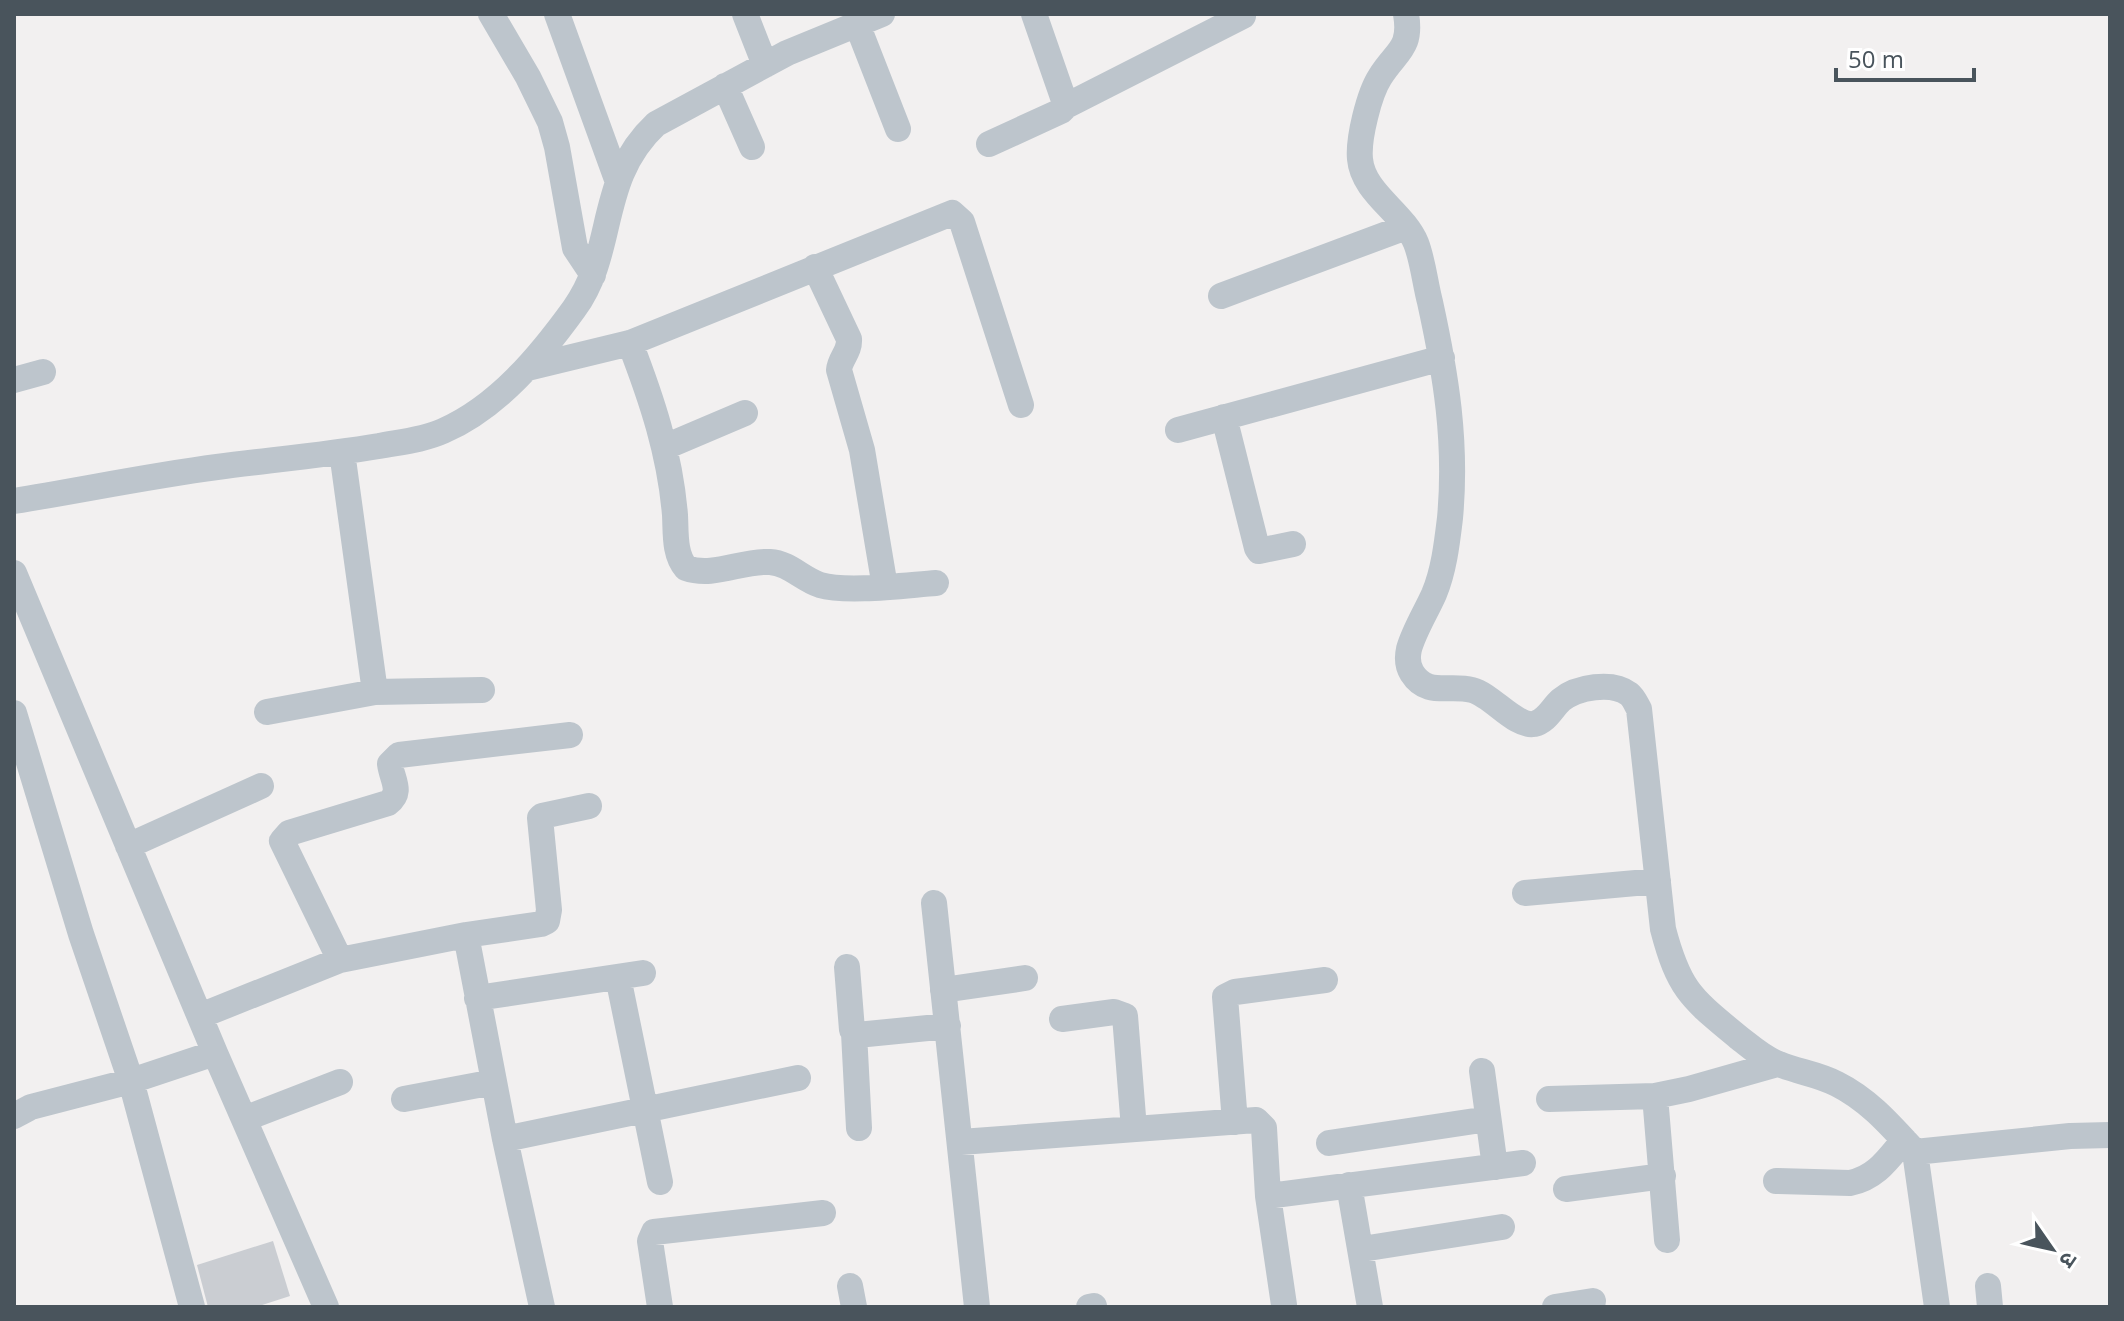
<svg xmlns="http://www.w3.org/2000/svg" width="2124" height="1321" viewBox="0 0 2124 1321" font-family="'Open Sans','Noto Sans Devanagari',sans-serif">
	<style>
		.building { fill: #cacdd2 }
		.lines { fill: none; stroke-linecap: round; stroke-linejoin: round }
		.minor { stroke: #bdc5cc; stroke-width: 26 }
	</style>
	<rect width="100%" height="100%" fill="#f2f0f0"/>
	<path class="building" d="M273,1241l17,55 -34,11h-48l-11,-42z"/>
	<g class="lines">
		<path class="minor" d="M491,14l37,63 22,45 7,25 18,101 18,27
			M557,14l61,168
			M745,14l20,51
			M1406,14c6,35 -10,37 -26,63 -11,17 -22,62 -20,82 3,34 43,53 56,84 7,18 9,40 14,59 16,73 27,140 20,216 -3,25 -6,52 -16,76 -8,18 -20,37 -25,55 -2,9 -2,16 3,24 15,24 37,11 60,17 20,5 43,37 62,34 13,-3 18,-16 27,-24 16,-13 51,-19 68,-6 5,4 7,10 10,15l24,220c16,61 28,69 75,108 12,9 26,22 41,27 19,8 39,10 58,20 32,16 54,42 78,68l155,-16 40,-1
			M857,24l41,105
			M725,86l27,61
			M1066,106l177,-90
			M989,144l72,-33 5,-5 -32,-92
			M815,267l34,72c1,13 -9,19 -10,31l23,80 23,137
			M1221,296l185,-69
			M630,343c22,57 40,111 45,172 1,18 -1,39 11,53 28,10 56,-8 84,-6 19,1 32,17 50,23 27,8 87,0 116,-2
			M527,368l103,-25 322,-130 10,9 59,183
			M14,380l29,-8
			M1224,417l33,131 2,3 34,-7
			M1178,430l264,-72
			M665,447l80,-34
			M342,452l33,240
			M14,501c68,-11 135,-25 203,-34 54,-7 108,-12 162,-21 21,-4 44,-6 64,-15 55,-24 97,-75 131,-122 43,-59 22,-129 82,-185l131,-71 95,-39
			M14,573l201,480 111,254
			M267,712l108,-20 107,-2
			M14,713l67,221 50,147 61,226
			M570,735l-171,20 -9,9c2,16 13,28 -2,39l-99,30 -7,8 58,119 126,-25 75,-11 6,-3 2,-11 -9,-92 2,-2 47,-10
			M128,846l133,-60
			M1525,893l133,-12
			M934,903l43,404
			M466,935l39,204 37,168
			M847,967l5,63 5,5 91,-9
			M618,977l42,205
			M943,990l82,-12
			M477,998l166,-25
			M200,1016l140,-56
			M1062,1019l52,-7 11,4 9,113
			M854,1033l5,95
			M1482,1071l13,96
			M1655,1096l12,144
			M404,1099l90,-17
			M1549,1099l106,-3 34,-7 88,-25
			M14,1116l17,-9 100,-26 84,-28
			M244,1119l96,-37
			M1235,1122l-10,-125 10,-5 90,-12
			M505,1139l293,-61
			M961,1142l295,-22 8,8 4,68 16,109
			M1329,1143l159,-24
			M1915,1152l22,155
			M1776,1181l74,2c26,-5 38,-24 54,-43
			M1349,1185l21,122
			M1566,1189l97,-13
			M1268,1196l255,-33
			M1362,1249l140,-22
			M850,1286l4,21
			M1988,1286l2,21
			M660,1307l-10,-66 4,-9 169,-19
			M1089,1307l5,-1
			M1555,1307l38,-6"/>
	</g>
	<rect width="2124" height="1321" fill="none" stroke="#49545c" stroke-width="32"/>
	<g transform="translate(2052 1249) rotate(124)" stroke="#ffffff" stroke-width="6" paint-order="stroke">
	<path d="M0-6L14 30L0 20L-14 30Z" fill="#49545c"/>
	<text y="-12" font-size="22" font-weight="bold" text-anchor="middle" fill="#49545c">उ</text>
	</g>
	<path d="M1836 68v12h138v-12" fill="none" stroke="#49545c" stroke-width="4"/>
	<text x="1848" y="68" font-size="24" fill="#49545c" stroke="#ffffff" stroke-width="6" paint-order="stroke">50 m</text>
</svg>
